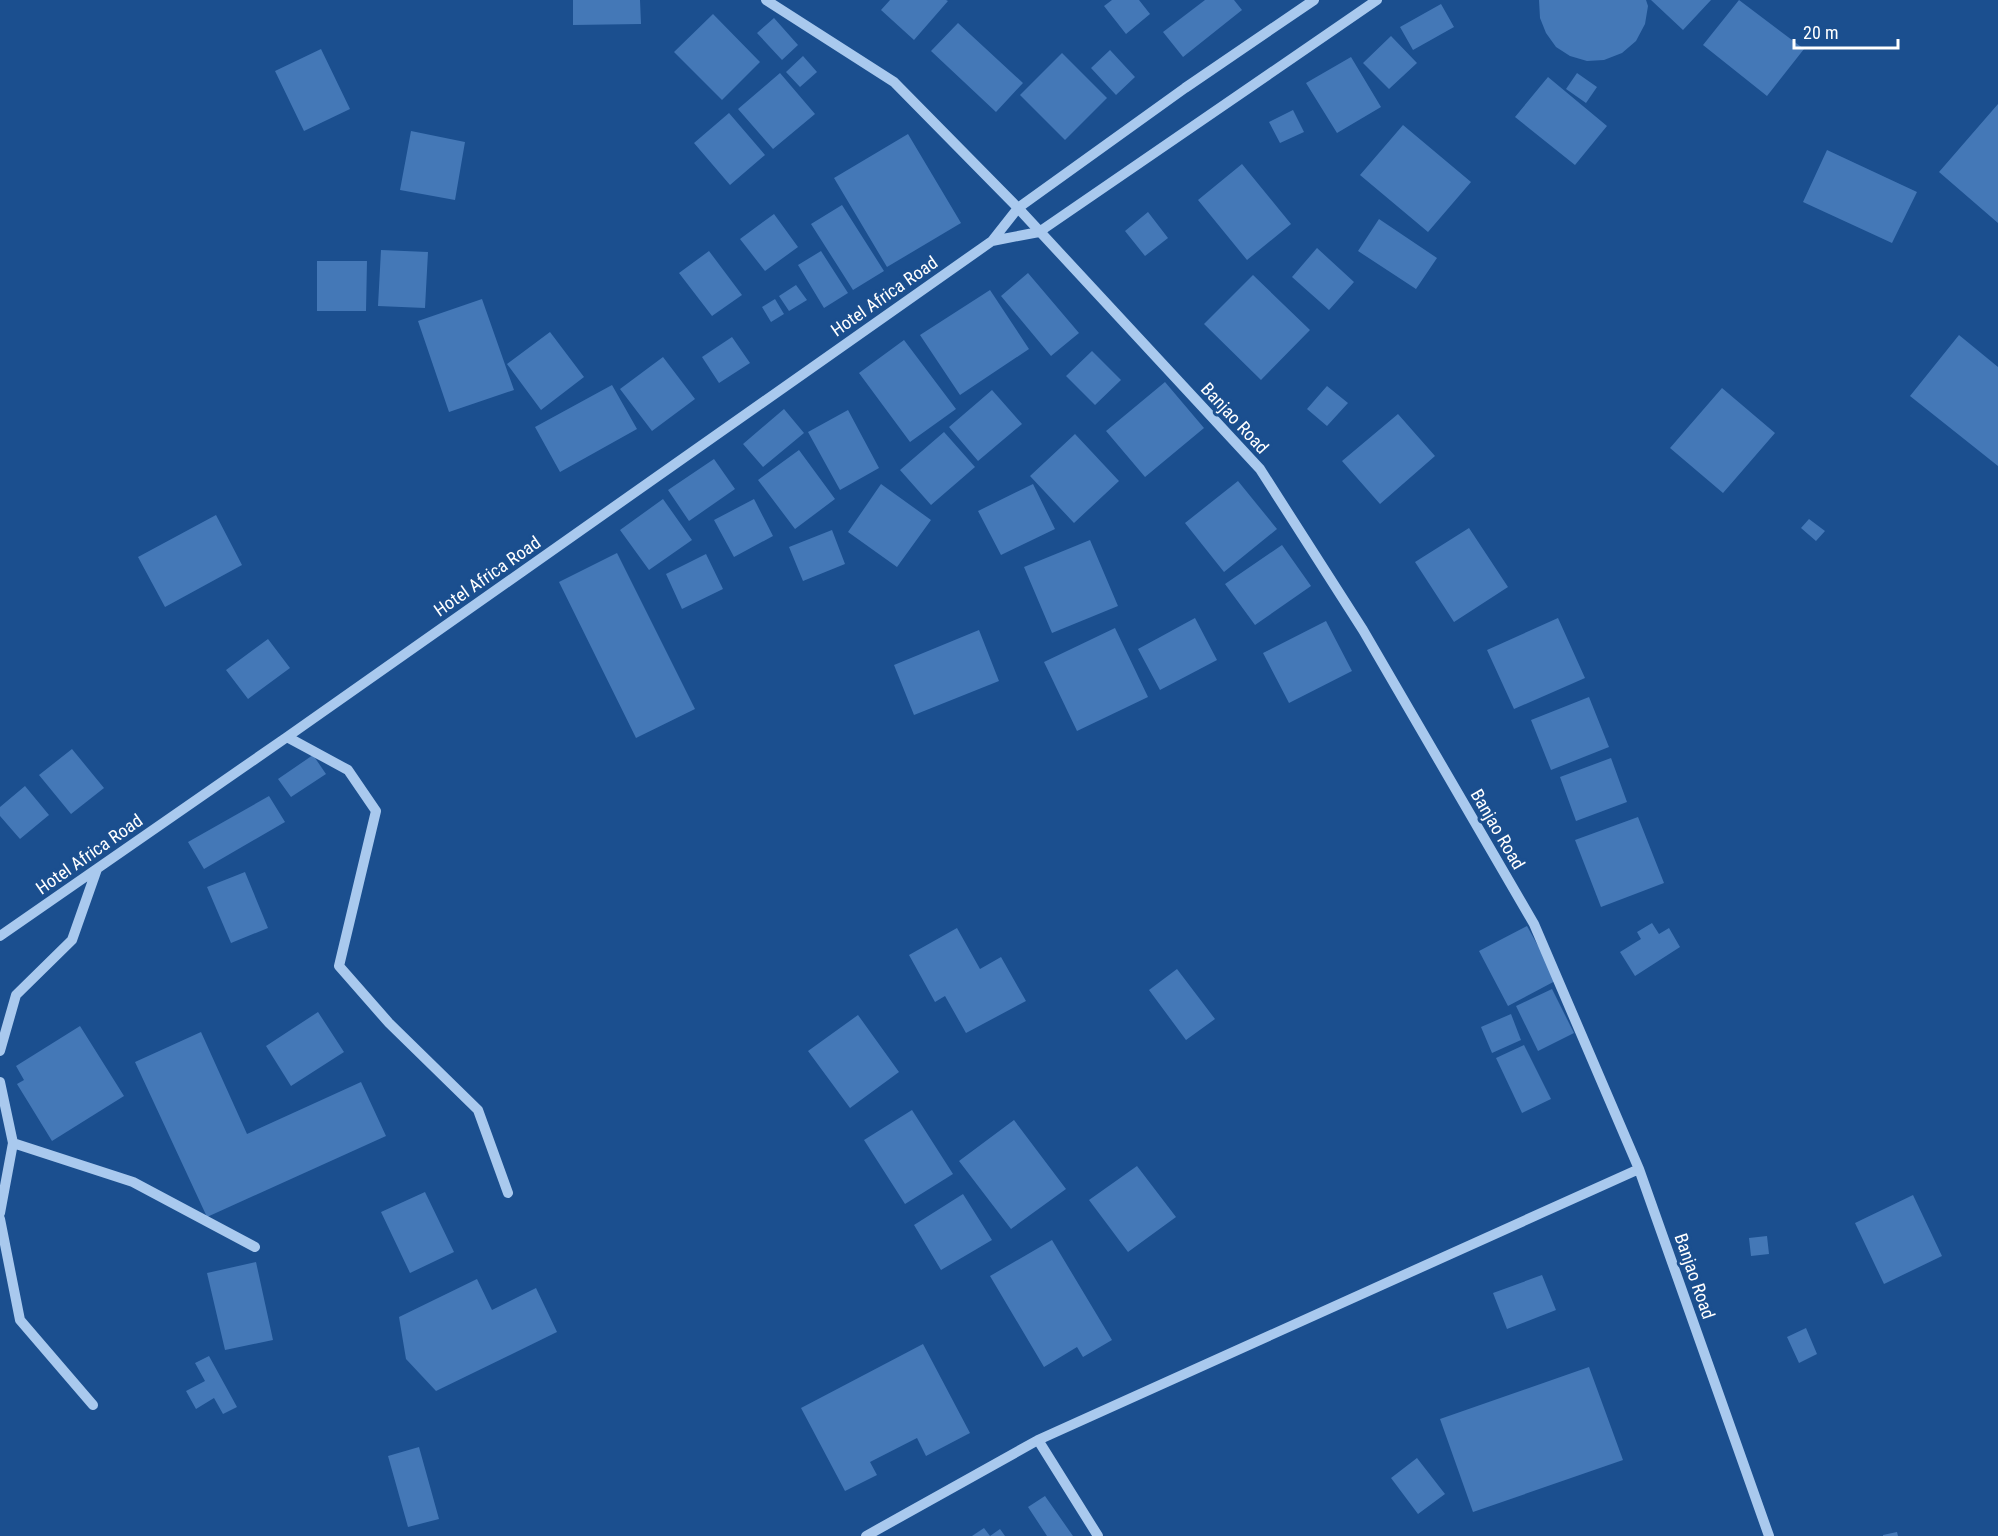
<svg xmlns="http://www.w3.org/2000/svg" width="1998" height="1536" viewBox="0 0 1998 1536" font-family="'Roboto Condensed',sans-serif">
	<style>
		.building { fill: #4478b7 }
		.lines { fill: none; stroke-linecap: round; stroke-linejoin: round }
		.minor { stroke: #a9c9ee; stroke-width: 10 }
		.labels { text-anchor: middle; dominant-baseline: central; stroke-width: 6; stroke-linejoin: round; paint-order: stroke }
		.street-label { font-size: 18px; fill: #fff; stroke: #1b4f8f }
	</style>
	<rect width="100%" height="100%" fill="#1b4f8f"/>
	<path class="building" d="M573,0h67l1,24 -68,1z
		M890,0h56l2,1 -34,39 -33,-30z
		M1112,0h27l11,14 -24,20 -22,-28z
		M1205,0h29l8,10 -59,47 -20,-25z
		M1539,0h107l2,6 -3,18 -9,17 -14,12 -18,7 -17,1 -17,-5 -14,-9 -10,-14 -6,-15z
		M1651,0h60l-28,30z
		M1739,0l65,49 -37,47 -64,-51z
		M1441,4l13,23 -41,23 -13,-23z
		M713,14l47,48 -38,38 -48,-48z
		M774,18l24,27 -16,15 -25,-27z
		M958,23l65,60 -27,29 -65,-61z
		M1391,36l26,27 -28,26 -26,-26z
		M321,49l29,60 -46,22 -29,-60z
		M1110,50l25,27 -19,18 -25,-27z
		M1062,53l45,45 -42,42 -45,-45z
		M803,56l14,16 -17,15 -14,-15z
		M1351,57l30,50 -44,26 -31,-50z
		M780,73l35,41 -42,35 -35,-40z
		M1577,73l20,14 -11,16 -20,-14z
		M1548,77l59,49 -32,39 -60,-48z
		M1998,104v119l-59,-51z
		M1293,110l11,22 -24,11 -11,-21z
		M729,113l36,42 -35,30 -36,-42z
		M1403,125l68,57 -43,50 -68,-57z
		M411,131l54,11 -10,58 -55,-10z
		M908,134l53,89 -74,44 -53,-89z
		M1827,150l90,42 -25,51 -89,-41z
		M1242,164l49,60 -44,36 -49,-60z
		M842,205l42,66 -31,19 -42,-66z
		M1148,212l20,26 -23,18 -20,-25z
		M774,214l24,33 -33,24 -25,-32z
		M1379,219l58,39 -21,31 -58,-38z
		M1317,248l37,34 -25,28 -37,-33z
		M381,250l47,2 -3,56 -47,-2z
		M709,251l33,44 -30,21 -33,-43z
		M821,251l27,42 -24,15 -26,-43z
		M317,261h50l-1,50h-49z
		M1028,273l51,60 -28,23 -50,-60z
		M1253,275l57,55 -49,50 -57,-56z
		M796,285l11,15 -18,11 -10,-15z
		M990,290l39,59 -69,46 -40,-60z
		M482,299l32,91 -65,22 -31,-91z
		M775,299l9,15 -13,8 -9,-15z
		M550,332l34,45 -43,33 -34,-46z
		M1959,335l39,32v99l-88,-70z
		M732,337l18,26 -31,20 -17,-26z
		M904,340l52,69 -46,33 -51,-69z
		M1092,351l29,29 -26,25 -29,-29z
		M663,357l32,42 -43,32 -32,-42z
		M1165,382l39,46 -59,49 -39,-46z
		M612,385l25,44 -77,43 -25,-45z
		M1327,386l21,17 -21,23 -20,-17z
		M1722,388l53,45 -52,60 -53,-45z
		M992,390l30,34 -44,37 -29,-34z
		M784,409l20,24 -41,34 -20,-23z
		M848,410l31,58 -39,22 -32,-58z
		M1398,414l37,42 -55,48 -38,-43z
		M944,432l31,35 -44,38 -31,-35z
		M1075,434l44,47 -45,42 -44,-47z
		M799,450l36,49 -40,30 -37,-49z
		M714,459l21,30 -46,32 -21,-31z
		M1238,481l39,48 -53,43 -39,-49z
		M881,484l50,36 -34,47 -49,-35z
		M1033,484l22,45 -54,26 -23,-44z
		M663,499l29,41 -43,30 -29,-40z
		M754,499l19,37 -39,21 -20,-37z
		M216,515l26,50 -77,42 -27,-50z
		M1809,519l16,12 -9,10 -15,-13z
		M1469,528l39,59 -54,35 -39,-60z
		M832,530l13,34 -42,17 -14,-34z
		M1090,540l28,66 -66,27 -28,-66z
		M1282,545l29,41 -56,39 -30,-41z
		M617,553l78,156 -59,29 -77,-156z
		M706,554l17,35 -41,20 -16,-35z
		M1195,618l22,42 -57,30 -22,-41z
		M1558,618l27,60 -71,31 -27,-59z
		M1326,621l26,50 -63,32 -26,-50z
		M1115,628l33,69 -71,34 -33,-69z
		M979,630l20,51 -85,34 -20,-50z
		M268,639l22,29 -42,31 -22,-29z
		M1589,697l20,50 -58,23 -20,-50z
		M72,749l32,39 -33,26 -32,-39z
		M313,755l13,19 -35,23 -13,-18z
		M1611,758l16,44 -51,19 -16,-44z
		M25,786l24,29 -29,24 -20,-23v-9z
		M269,796l16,26 -81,47 -16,-27z
		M1638,817l26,66 -63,24 -26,-67z
		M245,872l23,56 -37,15 -24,-56z
		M1652,923l7,11 10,-6 11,19 -45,29 -15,-24 21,-13 -4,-7z
		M1527,926l30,54 -49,26 -29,-55z
		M957,928l23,41 21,-12 25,44 -60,32 -21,-37 -10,6 -26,-47z
		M1177,969l38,50 -29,21 -37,-50z
		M1552,989l22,44 -36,18 -22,-45z
		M318,1012l26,40 -53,34 -25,-40z
		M1511,1014l10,26 -29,13 -11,-26z
		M858,1015l41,57 -49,36 -42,-57z
		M80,1026l44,70 -72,45 -35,-57 7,-4 -8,-14z
		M201,1032l46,102 114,-52 25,54 -179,81 -72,-155z
		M1524,1045l27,54 -29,14 -26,-55z
		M912,1110l41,64 -48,30 -41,-64z
		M1014,1120l52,69 -55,40 -52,-68z
		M1137,1166l39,51 -48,35 -39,-52z
		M425,1192l29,60 -44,21 -29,-61z
		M963,1194l29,46 -51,30 -27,-45z
		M1913,1195l29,61 -58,28 -29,-61z
		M1767,1236l2,18 -18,2 -2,-18z
		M1052,1240l60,100 -29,17 -6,-10 -33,20 -54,-91z
		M256,1262l17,78 -48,10 -18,-77z
		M1542,1275l14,35 -49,19 -14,-36z
		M477,1279l15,31 44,-22 21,44 -121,59 -30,-32 -7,-42z
		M1806,1328l11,26 -18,9 -12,-26z
		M923,1344l47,89 -44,23 -9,-18 -47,24 7,13 -32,16 -44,-83z
		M209,1356l28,51 -14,7 -9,-16 -18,11 -10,-18 19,-10 -10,-18z
		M1589,1367l34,93 -150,52 -33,-93z
		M419,1447l20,72 -31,8 -20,-71z
		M1417,1458l28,36 -27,20 -27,-36z
		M1045,1496l28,40h-26l-19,-29z
		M984,1528l6,8 10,-7 5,7h-33z
		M1897,1532l1,4h-15v-1z"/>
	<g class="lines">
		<path class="minor" d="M766,0l128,82 124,126 242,261 103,161 171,294 105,245 130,367
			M992,241l47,-9 338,-232
			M287,737l61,33 28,41 -37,155 50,57 89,87 30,83
			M0,936l287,-199 705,-496 26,-33 167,-120 129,-88
			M0,1051l16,-56 56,-55 25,-71
			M0,1082l13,61 120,39 122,65
			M0,1213l13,-70
			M0,1219l20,101 73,85
			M1038,1440l60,96
			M866,1536l172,-96 601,-271"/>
	</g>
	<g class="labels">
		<g class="street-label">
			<text transform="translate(884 296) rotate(-35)">Hotel Africa Road</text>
			<text transform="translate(1235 418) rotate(47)">Banjao Road</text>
			<text transform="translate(487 576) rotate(-35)">Hotel Africa Road</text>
			<text transform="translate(1498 829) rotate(60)">Banjao Road</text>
			<text transform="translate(89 854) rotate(-35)">Hotel Africa Road</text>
			<text transform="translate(1695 1276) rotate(71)">Banjao Road</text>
		</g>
	</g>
	<path d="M1794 39v9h104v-9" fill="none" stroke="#ffffff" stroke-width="3"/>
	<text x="1803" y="39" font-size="18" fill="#ffffff" stroke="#1b4f8f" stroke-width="4.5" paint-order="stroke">20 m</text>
</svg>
